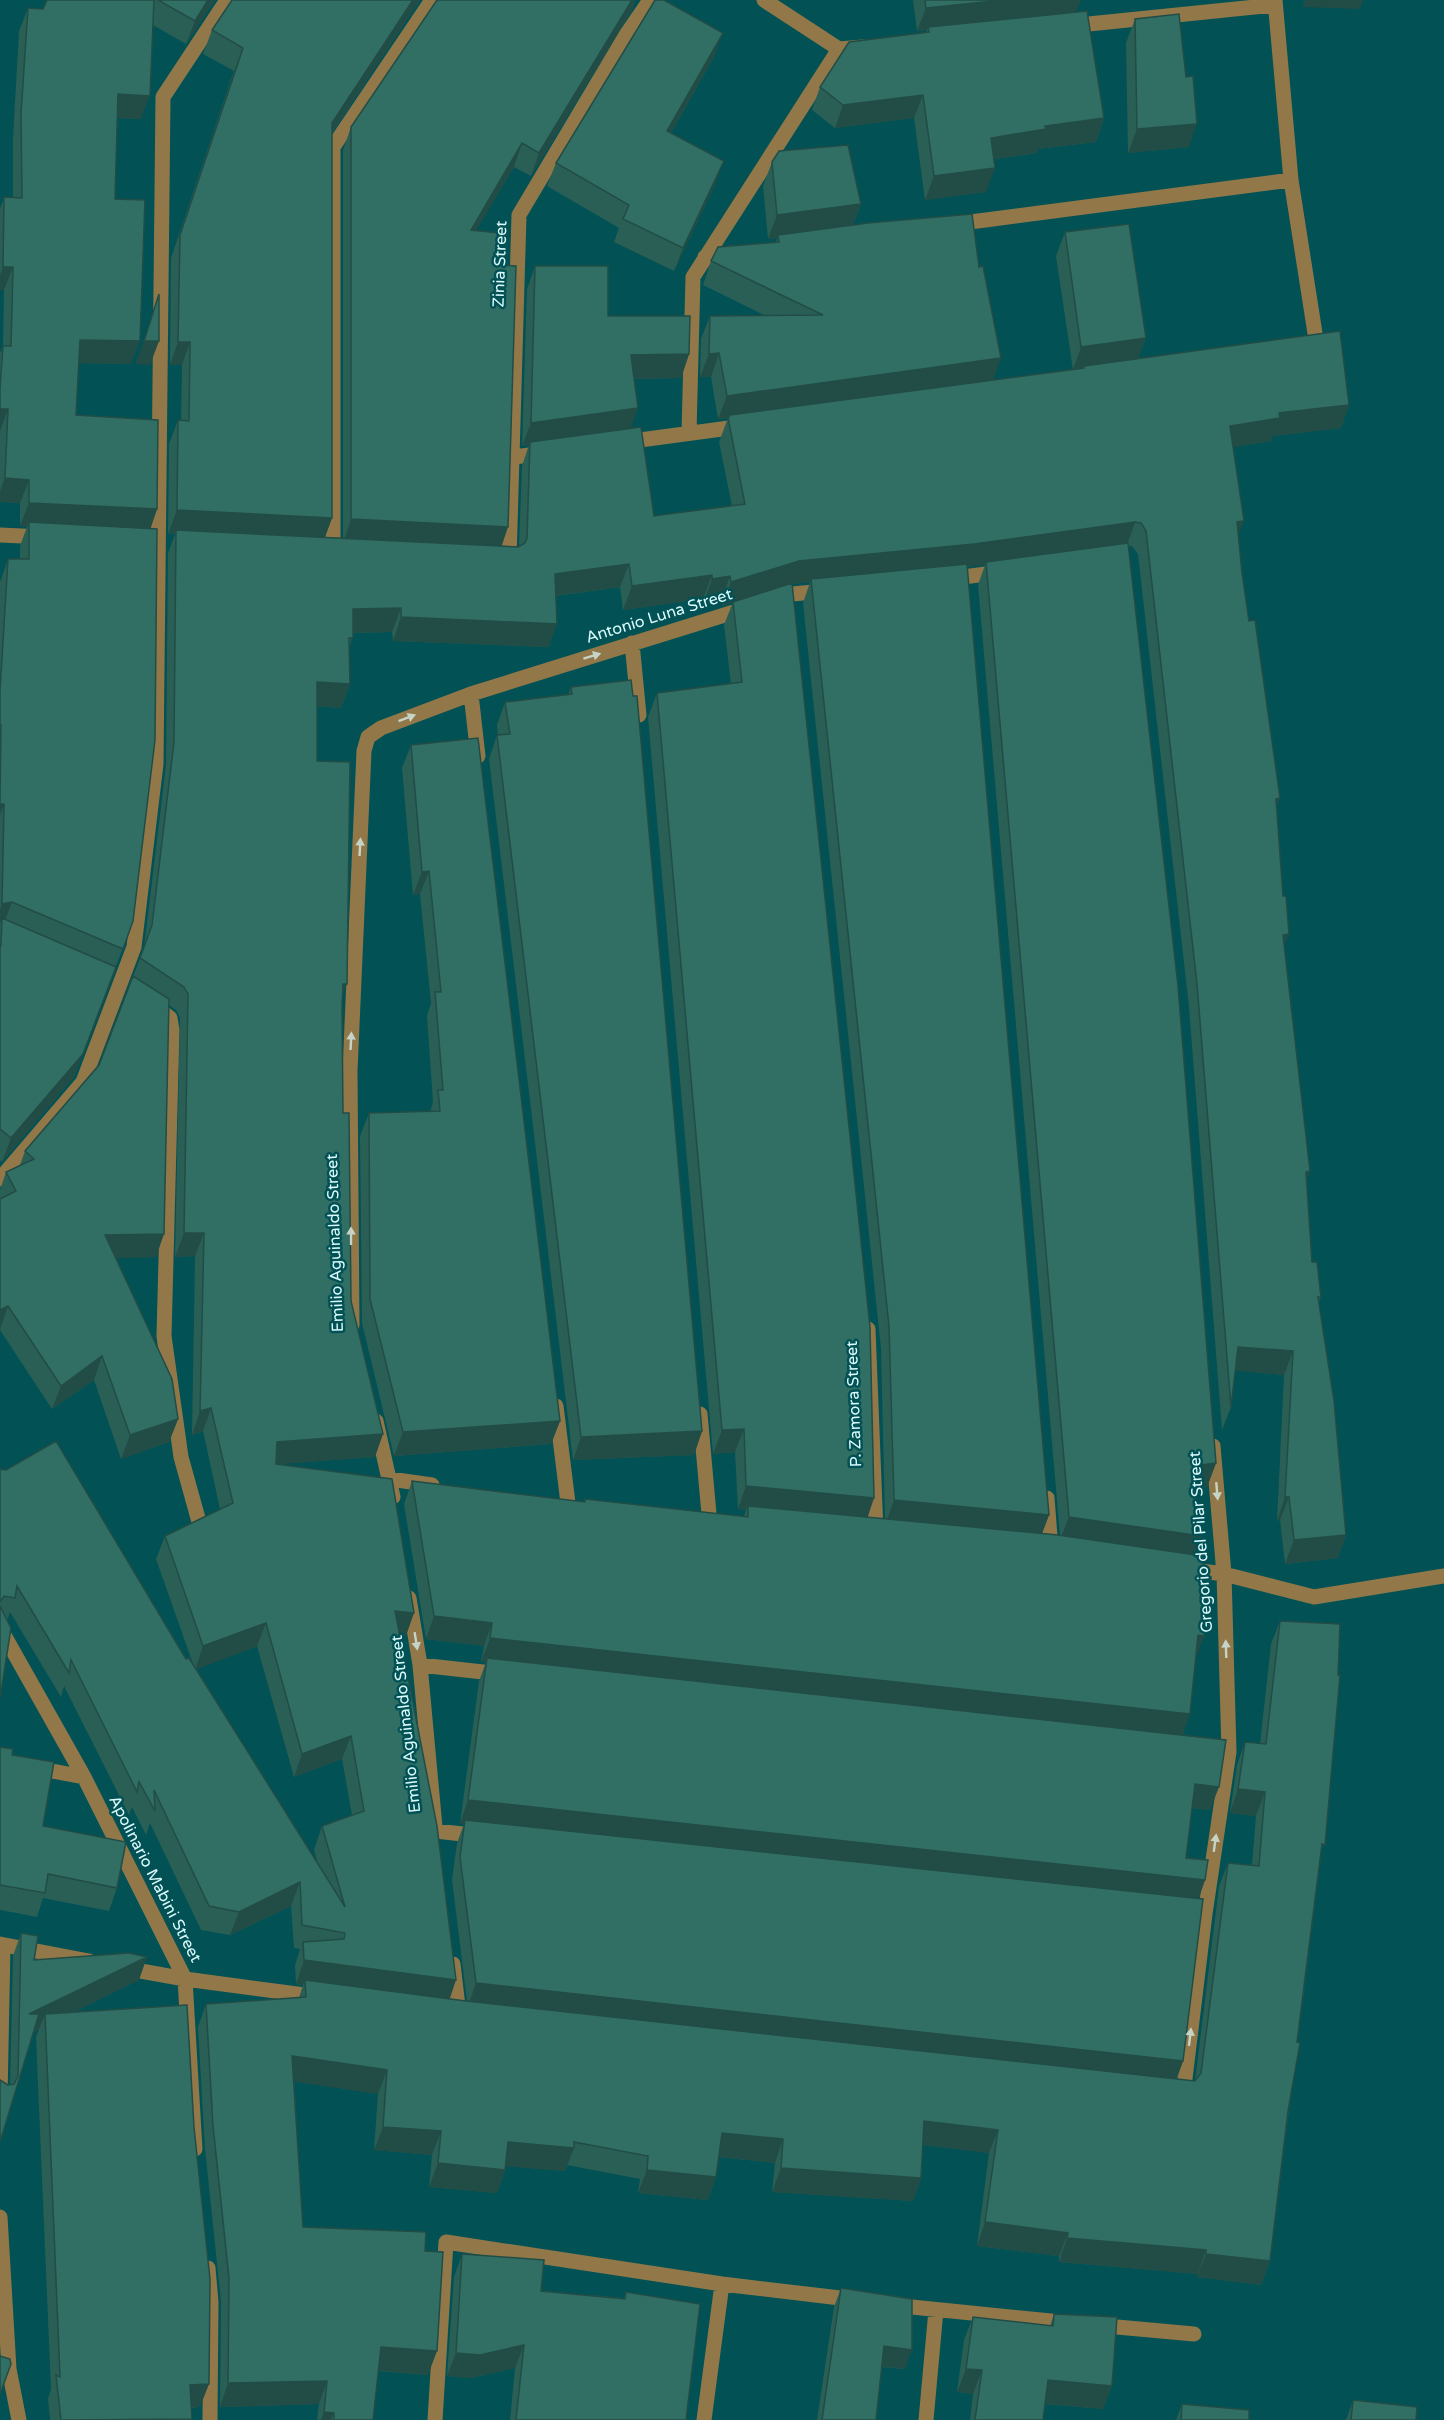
<svg xmlns="http://www.w3.org/2000/svg" width="1444" height="2420" viewBox="0 0 1444 2420" font-family="'Varela Round',sans-serif">
	<style>
		.lines { fill: none; stroke-linecap: round; stroke-linejoin: round }
		.minor { stroke: #927848; stroke-width: 15 }
		.wall { fill: #2a5f56; fill-rule: evenodd }
		.shaded-wall { fill: #224d46 }
		.building { fill: #316e64; stroke: #224d46; stroke-width: 1.5 }
		.oneway { fill: #c5d4c7 }
		.labels { text-anchor: middle; dominant-baseline: central; stroke-width: 5; stroke-linejoin: round; paint-order: stroke }
		.street-label { font-size: 16px; fill: #dbfbfd; stroke: #025155 }
	</style>
	<rect width="100%" height="100%" fill="#025155"/>
	<g class="lines">
		<path class="minor" d="M764,0l75,49 24,-2
			M1275,0l16,180 26,166 -8,1
			M1069,26l206,-21
			M955,224l336,-44
			M705,257l27,-4
			M689,433l4,-156 146,-228
			M625,442l119,-16
			M514,457l31,-4
			M0,535l43,2
			M333,553v-406l99,-147
			M505,561h4l10,-346 107,-180 24,-35
			M948,579l53,-7
			M775,599l17,-5 33,-3
			M632,643l7,72
			M471,694l7,62
			M153,1005l17,13 2,12 -8,306 17,121 20,72
			M0,1179l83,-97 51,-135 22,-183 7,-667 64,-97
			M352,1325l-2,-254 14,-320 4,-14 13,-9 90,-34 276,-86
			M868,1329l8,203
			M556,1406l12,97
			M700,1414l9,100
			M376,1421l17,76
			M390,1479l42,6
			M1047,1498l4,51
			M1186,1569l38,5 90,23 130,-21
			M409,1598l11,67 15,162
			M0,1628l84,149 101,202 10,170
			M420,1665l81,9
			M0,1761l84,16
			M436,1831l44,5
			M0,1944l89,17
			M453,1964l6,51
			M124,1968l61,11 135,18
			M1178,2094l5,1 22,-181 24,-162 -5,-178 -11,-128
			M0,2099l3,-154
			M0,2217l9,152 10,51
			M208,2268l3,34 -1,118
			M892,2305l179,18
			M1095,2325l99,9
			M435,2420l11,-178 276,42 135,16
			M704,2420l18,-136
			M926,2420l10,-110"/>
	</g>
	<path class="wall" d="M47,0h168l-29,44 -33,-19 -12,94 -24,-1 -2,81 16,165 -52,-1 -3,52 81,94 -7,20 -17,392 -59,156 -72,85 -2,-2v-578l8,-23h12v-13l7,-19 -7,-1v-23l-20,-1v-149l3,-7 1,-56h-4v-81l4,-12h9v-59l6,-107 9,-23 15,1z
		M232,0h188l-88,133v385l-7,19 18,1v-388l8,-23 281,-127h3l-3,10 -101,166 -17,-9 -38,63 20,35 5,281 17,1 1,-1 3,-80 7,-21 -7,1 5,-157 8,-23 73,50 81,38 -8,24 -47,1 -3,49 23,88 78,-10 -13,-64 9,-24 -10,1 -7,-42h-11l1,-38 9,-23h56l-63,-31 8,-24 65,-19 1,-4 -9,1 -5,-53 9,-24 89,42 -8,21 140,155 80,-10 -17,-114 9,-24 81,106 -8,20 211,47 -8,23 -68,8 -2,5 -38,6 5,89 4,37 7,48 31,177 -4,9 8,141 23,232 5,82 9,35 -2,5 27,233 -8,23 -53,6 -5,-44 -3,1 7,-146 -49,-5 -4,37 -9,23 -33,-423 -51,-453 -6,-8h-4l88,917 -9,24 -11,1 5,48 -7,19 2,104 -13,76 27,75 -18,-2 -6,50 19,22 -7,19 -15,162 -6,18 18,2 24,-195 9,-23 24,2 4,-49 -26,-3 7,-48 8,-23 15,2 11,-100 9,-23 41,235 -51,405 -9,24 -64,-8 1,-3 -139,-12v-6l-82,-10 12,-93 -66,-8 -2,33 -8,23 -141,-9 3,-29 -56,-6 -3,20 -8,23 -70,-7 2,-14 -73,-14 -2,6 -59,-5 -1,4 -8,23 -68,-6 3,-32 -58,-5 4,-56 -84,-13 9,146 122,24 3,124 -50,-4 -5,49h-56l2,-16 -99,3 1,-106 -16,-152 -7,-122 8,-23 93,-6 4,-13 -7,-1 -1,-19 5,-16 -6,-1 -3,-42 -61,29 -29,-5 -51,-107 -4,12 -14,-28 -3,8 -65,-129 -3,11 -51,-85 -3,9 -7,78v-230l186,190 7,5 -37,-105 9,-23 55,-27 -17,-78 -11,4 3,-179 -20,1 5,-239 -4,-8 -7,-5 -13,252 -40,1 62,161 -9,23 -48,17 -27,-79 -42,29 -52,-79v-140l6,-18 14,-7 5,-14 74,-86 45,-117 22,-183 2,-212 7,-19h-7l1,-90 9,-24 3,1 1,-56h-12l1,-107 63,-187 -31,-17 9,-24zM985,565l-7,20 82,950 -18,-1 7,-19 -82,-948zM810,582l-7,21 78,746 4,170 -17,-2 -76,-933zM620,587l3,23 80,-11 1,3 18,-3v7l11,-4 -9,23 7,59 -74,9 -9,24 65,737 22,-2 3,57 8,1 -2,7 -159,-18 -1,3 -172,-21 -8,23 22,135 58,7 -3,16h5l-7,19 -19,143h4l-7,19 -5,37 15,121 -18,-2 -49,-363h6l-128,-172 97,-7 -24,-156 -8,-188 -1,-117 -25,-235v-55l24,2 9,-24v-38l3,-13 39,-1 1,9 156,6 7,-51zM257,1646l37,131 48,-18 10,56 -30,11 -8,24 4,14 -122,-195z
		M913,0h168l-5,12 28,106 -8,24 -58,7 -1,4 -43,6 -8,33 -61,8 -11,-82 -79,10 -23,-18 8,-23 106,-55 1,-2 -10,1z
		M1135,19l54,128 -61,6 -2,-110z
		M714,57l-43,76 44,52 -41,86 -60,-29 5,-14 -72,-42 9,-23z
		M571,687l131,744 -8,24 -121,5 -84,-701 8,-24h1l-1,-10 8,-23 63,-7z
		M411,745l149,676 -9,23 -157,12 -32,-133 -2,-187 9,-23 61,-1 3,-10 -6,-86 4,-13 -11,-109 -7,1 -11,-127z
		M0,1747l12,8 31,71 74,62 -8,23 -66,-13 -6,19 -37,-7z
		M21,1933l13,27 105,20 -65,32 126,395 -8,1v12h-142l-2,-21 3,-10 -15,-352 3,-8 -5,3 -34,110v-61l8,4h2l3,-129z
		M462,2254l79,37 83,7 2,-6 60,128h-176l5,-52 -44,10 -24,-2 7,-99z
		M841,2288l64,81 -24,-2 -5,53h-59l17,-113z
		M1054,2314l58,72 -9,23 -58,-5 -2,16h-73l3,-26 -16,-2 7,-52 9,-23 77,9z
		M1353,2400l63,20h-70z
		M1182,2404l67,16h-73z"/>
	<path class="shaded-wall" d="M208,0h7l-29,44 9,-23z
		M413,0h7l-97,146 9,-23z
		M632,0h3l-3,10 -101,166 8,-23z
		M1004,0h77l-6,15 -147,12 -1,3 -10,1 9,-23z
		M1305,0h58l-3,9 -58,-2z
		M723,33l-9,24 -55,97 8,-23z
		M118,94l32,2 -9,23 -31,-1z
		M923,95l-9,23 -79,10 8,-23z
		M1104,118l-8,24 -58,7 -1,4 -55,8 9,-23 54,-12z
		M1197,124l-8,23 -61,6 9,-24z
		M522,143l-8,24 -51,86 8,-23z
		M724,161l-9,24 -41,86 9,-23z
		M995,168l-9,24 -61,8 9,-24z
		M861,204l-9,24 -74,7 -1,3 -9,1 9,-24z
		M3,267h10l-9,23h-4v-15z
		M1146,338l-9,23 -53,5 -1,3 -10,1 8,-23z
		M80,340l60,1 -9,23 -59,-1z
		M144,341h15l-9,24 -15,-1z
		M178,342h12l-8,23h-12z
		M719,353l-8,24h-11l9,-23z
		M689,354l-8,24 -59,1 9,-24z
		M1001,358l-8,23 -275,38 9,-23z
		M1349,405l-8,23 -68,8 -2,5 -49,8 8,-23 49,-13z
		M638,408l-8,23 -100,11 -1,3 -7,1 9,-23z
		M0,409h8l-8,22z
		M5,478l24,2 -9,23 -20,-1v-11z
		M29,503l128,6 -8,24 -120,-11 -2,5 -7,-1z
		M177,510l155,8 -9,24 -147,-12 -1,4h-7z
		M351,519l157,8 -8,24 -157,-8z
		M1244,521l-9,23 2,-22z
		M1135,522l-8,23 -141,17 -1,3 -19,2 -155,12 -1,3 -19,2 -69,22 9,-24 68,-21z
		M629,564l-9,23 -74,10 9,-23z
		M712,575l-9,24 -80,11 9,-24z
		M730,576l-8,23 -18,3 8,-23z
		M401,608l-9,24 -47,1 8,-24z
		M401,617l156,7 -8,23 -156,-6z
		M317,682l33,2 -9,24 -33,-3z
		M1280,798l-9,24 5,-23z
		M0,804h4l-4,11z
		M429,871l-9,23 -7,1 9,-23z
		M12,902l-9,24 -1,-8 -2,6v-14l2,-6z
		M1289,934l-9,23 3,-22z
		M116,967l-42,110 -72,85 9,-24z
		M343,984h4l-9,23z
		M1310,1171l-8,24 4,-23z
		M184,1233h20l-9,23 -20,1z
		M164,1234l-8,23 -59,2 8,-24z
		M8,1306l-8,23v-19z
		M1238,1347l55,4 -9,24 -55,-5z
		M102,1356l-8,24 -42,29 9,-23z
		M211,1408l-8,23 -11,4 8,-24z
		M178,1419l-9,23 -48,17 9,-24z
		M560,1421l-9,23 -157,12 9,-24z
		M744,1429l-9,23 -22,2 9,-24z
		M702,1431l-8,24 -121,5 8,-23z
		M383,1434l-8,23 -107,8 9,-23z
		M1216,1463l-9,24 -21,2 8,-23z
		M746,1486l128,12 -8,24 -118,-16 -2,4 -8,-1z
		M1285,1497h4l-9,23 -3,1z
		M894,1500l155,15 -9,23 -154,-15z
		M1069,1517l132,19 -8,24 -133,-20z
		M1346,1535l-8,23 -53,6 9,-24z
		M395,1611l19,2 -8,23 -19,-2z
		M434,1616l58,7 -8,23 -58,-7z
		M266,1623l-9,23 -62,24 8,-24z
		M1198,1635l6,1 -8,23z
		M490,1638l700,76 -8,23 -695,-79 -1,4h-5z
		M351,1736l-9,23 -48,18 8,-23z
		M1195,1784l24,3 -9,23 -24,-3z
		M1238,1789l27,3 -9,24 -26,-3z
		M468,1800l737,80 -8,23 -732,-83 -1,4h-4z
		M300,1882l-9,24 -61,29 9,-23z
		M147,1957l-8,23 -94,46v-12l-6,15 -18,9 8,-24z
		M304,1960l152,20 -8,24 -143,-24 -2,5 -7,-1z
		M476,1983l707,78 -9,23 -706,-78z
		M292,2056l95,14 -9,24 -95,-14z
		M924,2121l74,9 -9,23 -74,-9z
		M383,2127l58,4 -9,24 -58,-5z
		M722,2133l61,6 -8,24 -62,-7z
		M508,2142l66,6 -9,23 -65,-5z
		M438,2163l67,7 -8,23 -68,-6z
		M781,2168l140,10 -8,23 -141,-9z
		M647,2170l69,7 -8,23 -70,-7z
		M985,2222l83,11 -9,23 -82,-10z
		M1067,2238l139,12 -8,24 -139,-12z
		M1206,2254l64,7 -9,24 -64,-8z
		M524,2345l-9,23 -44,10 -24,-2 9,-23z
		M884,2346l28,4 -7,19 -29,-3z
		M381,2347l56,4 -9,24 -56,-5z
		M966,2369l16,1 -9,24 -16,-2z
		M1048,2380l64,6 -9,23 -64,-6z
		M327,2381l-8,23 -99,3 8,-24z
		M209,2384l-9,23 -18,1 8,-23z
		M324,2412l10,1 -3,7h-10z"/>
	<path class="building" d="M47,0h107l-4,96 -32,-2 -3,105 30,1 -5,141 -60,-1 -4,75 82,5 -1,89 -128,-6v-23l-24,-2 3,-69h-8v-21l3,-42h8l2,-79h-10l1,-70 18,1 -1,-84 7,-106 15,1z
		M158,0h50l-13,21z
		M232,0h181l-81,123v395l-155,-8 1,-90 11,1 1,-79h-12l2,-107 63,-187 -31,-18z
		M437,0h195l-93,153 -17,-10 -51,87 29,3 -4,32 20,1 -8,261 -157,-8v-392z
		M655,0h9l59,33 -56,98 57,30 -41,87 -60,-29 6,-14 -73,-42z
		M925,0h79l-78,8z
		M1087,11l17,107 -59,8 1,3 -55,9 4,30 -61,8 -11,-81 -80,10 -23,-18 29,-45 80,-10 -1,-5z
		M1179,14l7,63 7,-1 4,48 -60,5 -2,-110z
		M848,145l13,59 -84,11 -5,-53 7,-11z
		M972,214l7,53 4,-1 18,92 -274,38 -8,-43 -10,1 1,-38 113,-1 -112,-54 7,-14 61,-5 -1,-7 90,-12z
		M1129,224l17,114 -65,9 -16,-115z
		M535,266h73v50h82l-1,38 -58,1 7,53 -107,15z
		M159,294v47h-15z
		M1340,331l9,74 -70,8 1,5 -50,8 14,95 -7,1 5,51 7,48 6,-1 25,178 -4,1 7,97h3l3,38 -6,1 27,236 -4,1 6,90h5l4,35h-3l16,104 12,134 -52,5 -5,-43h-4l8,-146 -55,-4 -7,60 -34,-423 -51,-453 -5,-8 -6,-1 -161,22 -175,17 -68,21 -1,-6 -18,3v-4l-80,11 -3,-22 -74,10 2,50 -156,-7v-9l-48,1v29h-4l1,46 -33,-2v79l33,1 -3,222h-4l-1,23 1,106h6l2,188 32,133 -106,8 -1,22 116,15 22,134 -19,-2 42,215 19,154 -152,-20 -1,-18 41,-3 1,-6 -43,-8 -2,-43 -61,30 -30,-6 -55,-116 1,21 -16,-29 -2,10 -66,-132 -2,13 -52,-87 -2,12 -11,-2 -4,6v-133l6,1 50,-29 130,218 3,-1 156,249 -23,-81 42,-15 -13,-75 -49,18 -36,-131 -63,23 -38,-110 68,-33 -22,-95 -11,3 4,-178h-20l4,-239 -4,-7 -44,-29 12,-33 22,-183 2,-212 342,17 7,-4 2,-5 3,-96 111,-15 13,89 91,-12 -17,-86 2,-3 354,-47v-2z
		M29,522l128,7 -2,211 -22,181 -10,28 -111,-47 -10,2 2,-100h-4l1,-79h-1v-34l8,-132h21z
		M1128,543l50,443 38,477 -22,3 7,70 -132,-19 -83,-955z
		M967,564l82,951 -155,-15 -5,-174 -78,-747z
		M792,583l78,744 4,171 -128,-12 -2,-57 -22,1 -65,-737 85,-11 -9,-80z
		M631,680l2,16h4l65,735 -121,6 -84,-702 13,-1 -5,-32 67,-8 -1,-7z
		M478,738l82,683 -157,11 -33,-133 -1,-186 71,-2 -2,-21h5l-8,-98h6l-12,-121 -7,1 -11,-127z
		M2,918l114,49 -33,87 -72,84 -11,-9v-181l1,-3z
		M133,976l36,23 -5,235 -59,1 67,144 6,40 -48,16 -28,-79 -41,30 -53,-80 -8,4v-111l16,-8 -10,-19 28,-13 -9,-8 74,-86z
		M412,1481l173,21v-3l163,18v-11l310,29 145,21 2,20 6,1 -7,59 -6,-1 -8,79 -700,-76 2,-15 -58,-7z
		M0,1606l11,22 -11,71z
		M1280,1621l60,3 -2,51h2l-15,170 -3,-1 -25,198 3,1 -12,68 -18,150 -64,-7v-4l-139,-12 1,-5 -83,-11 13,-92 -74,-9 -3,57 -140,-10 2,-29 -61,-6 -6,44 -69,-7 1,-14 -74,-14v6l-66,-6 -3,28 -67,-7 3,-32 -58,-4 4,-57 -95,-14 11,171 123,5 -1,19 18,1 -6,99 -56,-4 -8,73h-39v-7l-10,-1 3,-31 -99,2 1,-105 -16,-152 -7,-122 100,-7 -1,-17 161,21 729,80 6,-8 27,-210 31,3 6,-74 -27,-3 7,-47 21,2z
		M487,1658l739,82 -7,47 -24,-3 -9,74 22,2 -3,20 -737,-80z
		M0,1747l13,2 -1,6 42,7 -11,64 83,16 -9,46 -69,-14 -3,19 -45,-8z
		M465,1820l738,79 -20,162 -707,-78 -16,-126z
		M21,1933l17,3 -4,24 95,-7 18,4 -118,57h10l-39,128v-62l8,5 6,-1 4,-8z
		M187,2005l7,122 16,152 -1,105 -19,1 2,34 -131,1 -5,-45 4,2 -15,-363z
		M462,2254l82,6 -3,31 84,8 1,-7 74,12 -14,116h-170l8,-75 -44,10 -24,-2z
		M841,2288l71,11v51l-28,-4 -8,74h-54z
		M1054,2314l63,3 -5,69 -64,-6 -5,40h-68l7,-50 -16,-1 7,-52 80,9z
		M0,2356l10,3 1,5 -11,30z
		M1353,2400l64,7 -1,13h-65z
		M1182,2404l67,6v10h-68z"/>
	<defs><path id="oneway-solid" d="M-6-.8H1V-3.2L6.5 0L1 3.2V.8H-6Z" transform="scale(1.5)"/></defs>
	<g class="oneway">
		<use href="#oneway-solid" transform="translate(592 656) rotate(-17)"/>
		<use href="#oneway-solid" transform="translate(407 718) rotate(-21)"/>
		<use href="#oneway-solid" transform="translate(360 847) rotate(-87)"/>
		<use href="#oneway-solid" transform="translate(351 1041) rotate(-87)"/>
		<use href="#oneway-solid" transform="translate(351 1236) rotate(-90)"/>
		<use href="#oneway-solid" transform="translate(1217 1491) rotate(85)"/>
		<use href="#oneway-solid" transform="translate(416 1641) rotate(81)"/>
		<use href="#oneway-solid" transform="translate(1226 1649) rotate(-92)"/>
		<use href="#oneway-solid" transform="translate(1215 1843) rotate(-82)"/>
		<use href="#oneway-solid" transform="translate(1190 2037) rotate(-83)"/>
	</g>
	<g class="labels">
		<g class="street-label">
			<text transform="translate(500 264) rotate(-88)">Zinia Street</text>
			<text transform="translate(659 616) rotate(-17)">Antonio Luna Street</text>
			<text transform="translate(335 1243) rotate(-92)">Emilio Aguinaldo Street</text>
			<text transform="translate(854 1404) rotate(-92)">P. Zamora Street</text>
			<text transform="translate(1201 1542) rotate(-94)">Gregorio del Pilar Street</text>
			<text transform="translate(406 1724) rotate(-96)">Emilio Aguinaldo Street</text>
			<text transform="translate(155 1879) rotate(63)">Apolinario Mabini Street</text>
		</g>
	</g>
</svg>
